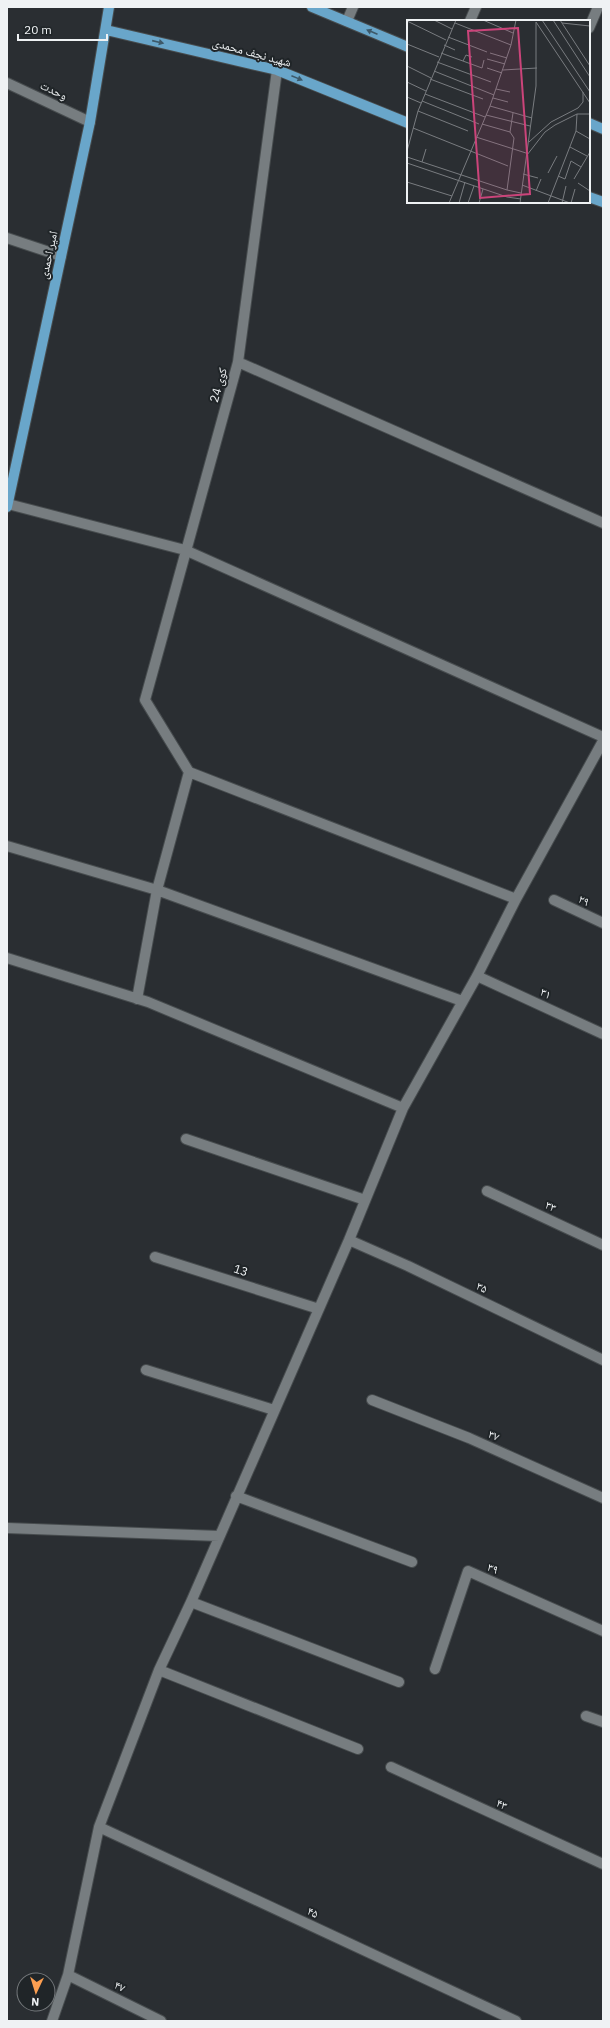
<svg xmlns="http://www.w3.org/2000/svg" width="610" height="2028" viewBox="0 0 610 2028" font-family="'IBM Plex Sans','Noto Naskh Arabic',sans-serif">
	<style>
		.lines { fill: none; stroke-linecap: round; stroke-linejoin: round }
		.minor-casing { stroke: #474c4e; stroke-width: 12 }
		.major-casing { stroke: #474c4e; stroke-width: 12 }
		.minor { stroke: #777d80; stroke-width: 10 }
		.major { stroke: #69a6ca; stroke-width: 10 }
		.oneway { fill: #3d5969 }
		.labels { text-anchor: middle; dominant-baseline: central; stroke-width: 4; stroke-linejoin: round; paint-order: stroke }
		.street-label { font-size: 12px; fill: #eff2f4; stroke: #202528 }
		.inset-road { fill: none; stroke: #797c80; stroke-width: 1 }
		.view { fill: #cb447a; fill-opacity: 0.15; stroke: #cb447a; stroke-width: 2 }
		.inset-edge { fill: none; stroke: #eff2f4; stroke-width: 2 }
	</style>
	<rect width="100%" height="100%" fill="#2a2e32"/>
	<g class="lines">
		<defs>
			<path id="minor" d="M347,21l6,-14
				M470,21l6,-14
				M589,28l9,-21
				M7,83l83,39
				M7,238l54,18
				M238,362l365,161
				M8,504l177,46 418,187
				M189,772l327,127
				M7,846l150,44 305,111
				M554,900l49,23
				M7,958l141,44 255,106
				M477,976l126,58
				M137,999l20,-109 32,-118 -44,-72 93,-338 39,-292
				M186,1139l179,61
				M487,1191l116,54
				M349,1240l59,26 195,94
				M155,1257l164,52
				M146,1370l128,40
				M372,1400l97,38 134,60
				M236,1496l176,66
				M7,1528l212,8
				M191,1602l208,80
				M435,1669l33,-98 135,60
				M159,1670l199,79
				M586,1716l17,6
				M391,1767l212,97
				M99,1827l417,194
				M68,1975l93,46
				M52,2021l16,-46 31,-148 60,-157 32,-68 158,-362 54,-132 74,-132 39,-77 87,-158"/>
			<path id="major" d="M312,7l96,40
				M106,30l171,40 131,53
				M589,123l14,6
				M589,197l14,5
				M7,507l83,-385 19,-115"/>
		</defs>
		<use href="#minor" class="minor-casing"/>
		<use href="#major" class="major-casing"/>
		<use href="#minor" class="minor"/>
		<use href="#major" class="major"/>
	</g>
	<defs><path id="oneway-solid" d="M-6-.8H1V-3.2L6.5 0L1 3.2V.8H-6Z"/></defs>
	<g class="oneway">
		<use href="#oneway-solid" transform="translate(372 32) rotate(-157)"/>
		<use href="#oneway-solid" transform="translate(158 42) rotate(13)"/>
		<use href="#oneway-solid" transform="translate(297 78) rotate(22)"/>
	</g>
	<g class="labels">
		<g class="street-label">
			<text transform="translate(252 52) rotate(15)">شهید نجف محمدی</text>
			<text transform="translate(54 90) rotate(25)">وحدت</text>
			<text transform="translate(48 255) rotate(-78)">امیر احمدی</text>
			<text transform="translate(218 385) rotate(-74)">کوی 24</text>
			<text transform="translate(584 900) rotate(26)">۲۹</text>
			<text transform="translate(546 993) rotate(25)">۳۱</text>
			<text transform="translate(551 1206) rotate(25)">۳۳</text>
			<text transform="translate(241 1270) rotate(18)">13</text>
			<text transform="translate(482 1287) rotate(26)">۳۵</text>
			<text transform="translate(494 1435) rotate(24)">۳۷</text>
			<text transform="translate(493 1568) rotate(24)">۳۹</text>
			<text transform="translate(502 1804) rotate(25)">۴۳</text>
			<text transform="translate(313 1912) rotate(25)">۴۵</text>
			<text transform="translate(120 1986) rotate(26)">۴۷</text>
		</g>
	</g>
	<g transform="translate(407 20)">
		<rect width="183" height="183" fill="#2a2e32"/>
		<path class="inset-road" d="M27,0l18,9M76,0l30,13M135,0l48,72M146,0l37,57M153,0l30,46M0,1l39,19M129,2l54,81M48,3l56,22M155,3l28,3M41,17l39,15M0,24l32,13M37,25l11,5M34,33l41,15 2,-8M83,33l17,5M80,39l18,5M56,41l3,-6 6,2M30,42l54,20M0,46l24,12M80,48l15,5M96,50l34,-2M27,51l60,24M23,59l53,20M0,62l19,9M89,69l14,3M18,74l60,23M0,77l14,6M86,78l15,4M15,81l57,23M83,86l42,12M11,91l50,20M79,95l44,11M75,104l28,8M6,108l95,38M169,111l14,8M69,117l50,16M122,122l22,-20 27,-14 5,-6v-10M163,127l17,9M0,131l11,-40 38,-91M120,135l18,-23 10,-7 22,-11h13M0,137l100,33 14,3M15,142l4,-13M0,143l100,34 14,2M141,153l9,-17M116,154l15,4M151,156l7,3 6,-18 10,6M167,159l16,-27M0,162l45,14M171,163l12,8M115,165l48,18M100,170l7,-52 -4,-6 3,-19M129,171l5,-12M42,183l41,-97 21,-61 5,-25M52,183l6,-21M61,183l6,-17M72,183l4,-14M113,183l16,-117v-64M141,183l28,-72 1,-17M155,183l4,-17M164,183l4,-14"/>
		<path class="view" d="M111,8l12,166 -50,4 -12,-167z"/>
		<rect width="183" height="183" class="inset-edge"/>
	</g>
	<rect width="610" height="2028" fill="none" stroke="#eff2f4" stroke-width="16"/>
	<g transform="translate(36 1992) rotate(184)"><circle r="19" fill="#202528" stroke="#73777a"/>
	<path d="M0-3L7 15L0 10L-7 15Z" fill="#fb9e51"/>
	<text y="-6" font-size="11" font-weight="bold" text-anchor="middle" fill="#eff2f4">N</text>
	</g>
	<path d="M18 34v6h89v-6" fill="none" stroke="#eff2f4" stroke-width="2"/>
	<text x="24" y="34" font-size="12" fill="#eff2f4" stroke="#202528" stroke-width="3" paint-order="stroke">20 m</text>
</svg>
